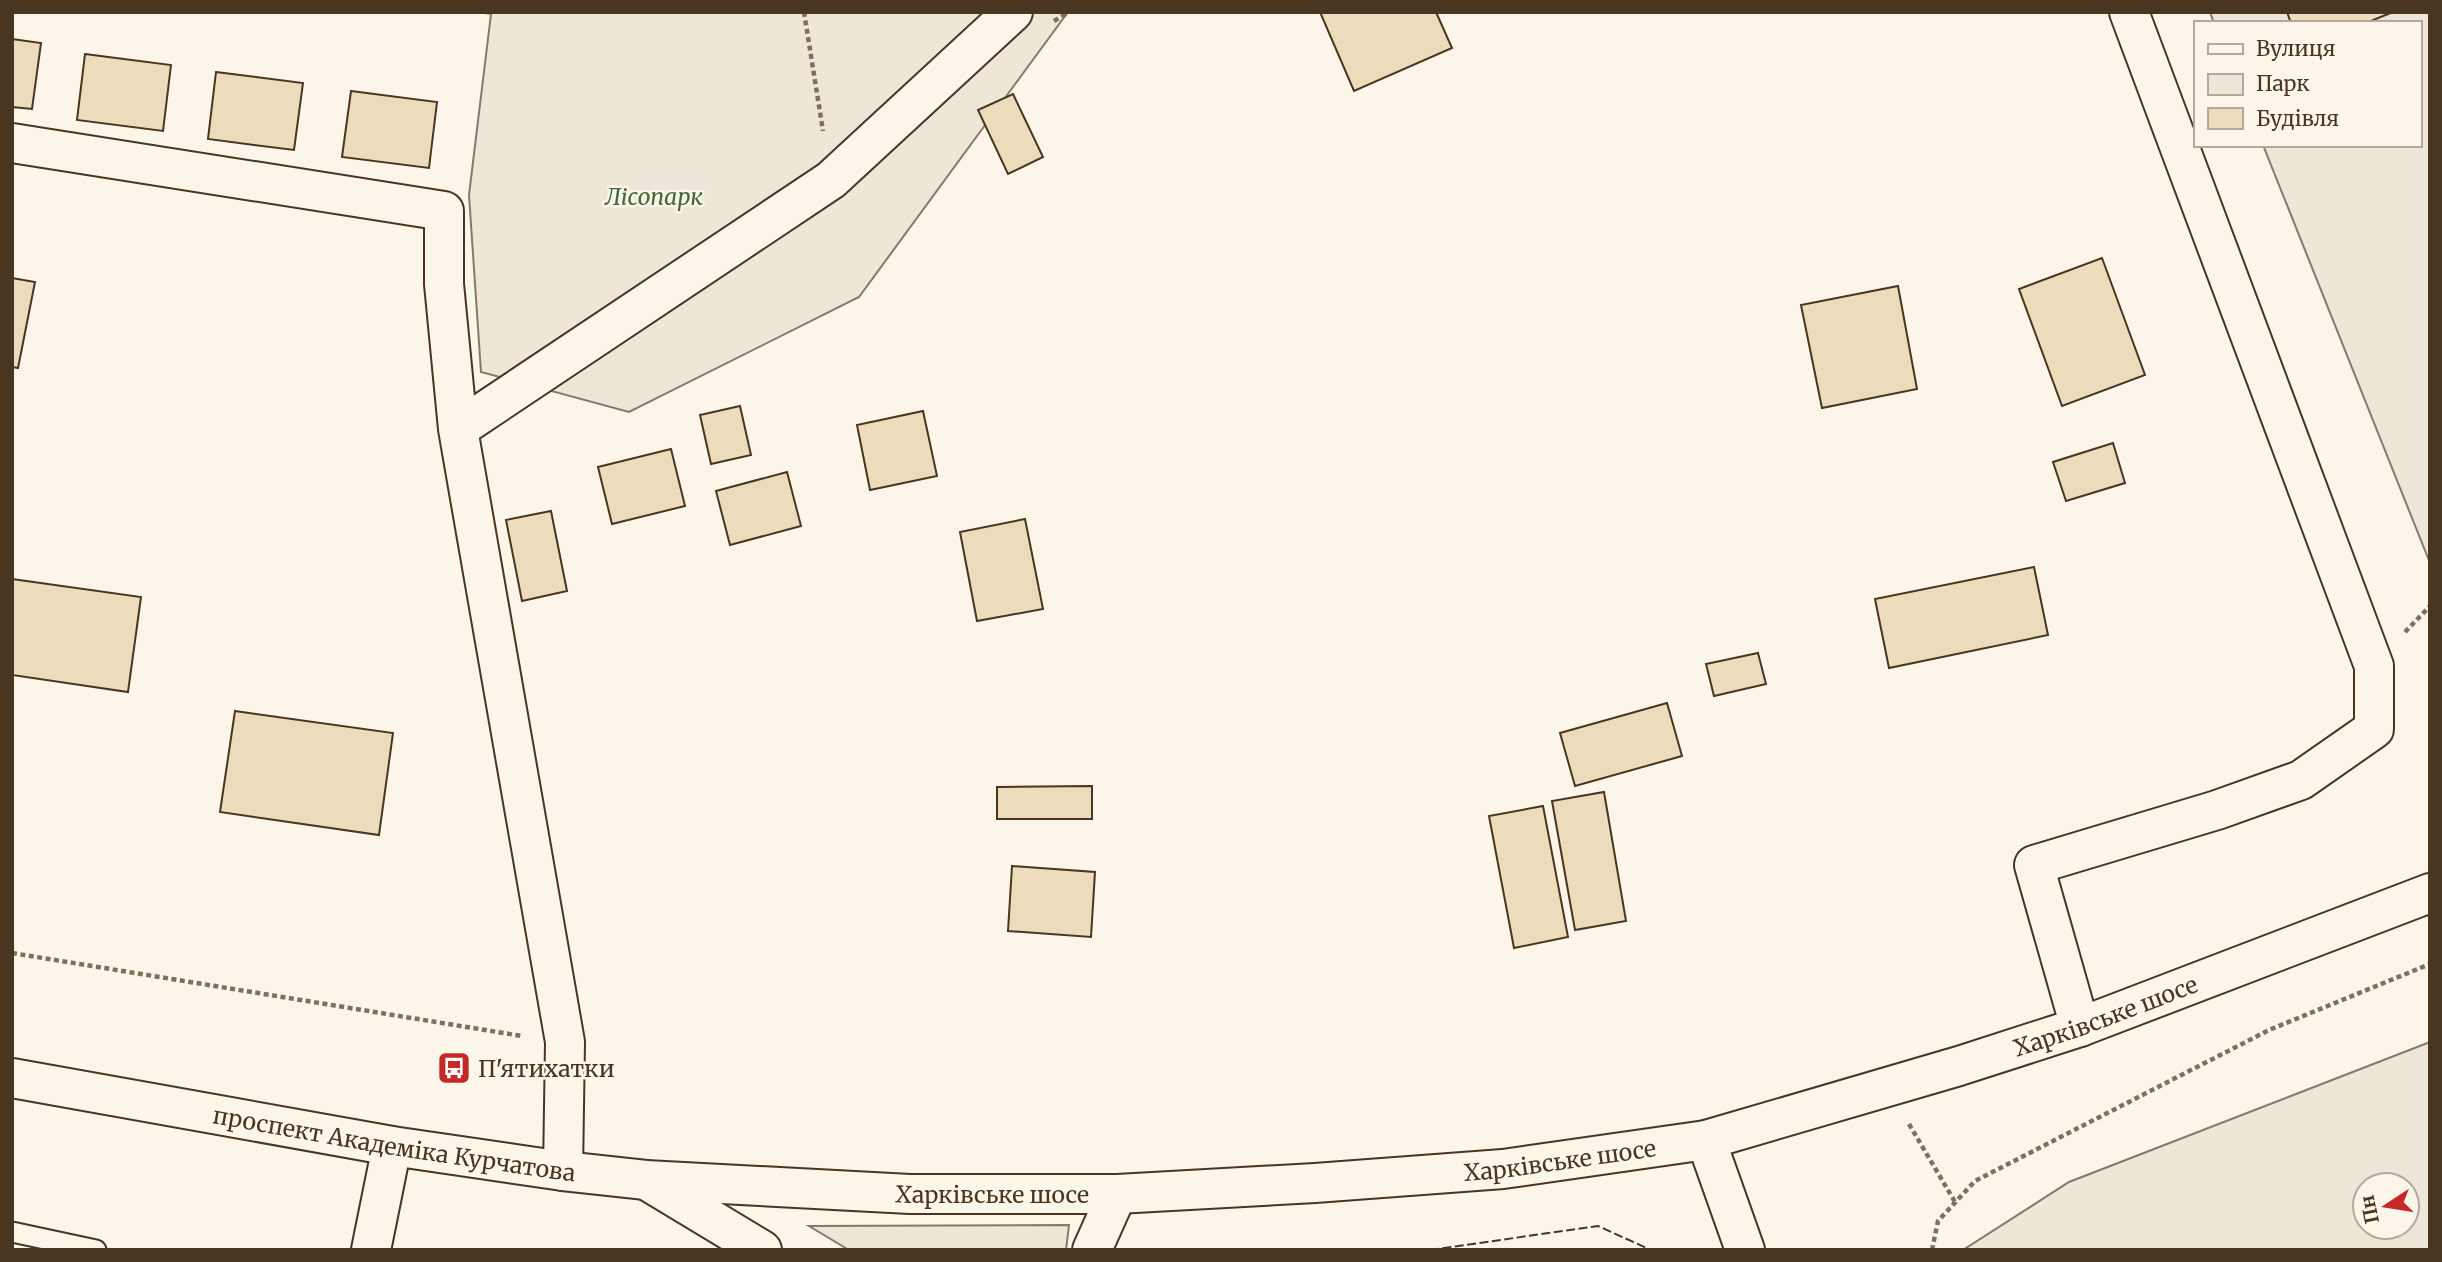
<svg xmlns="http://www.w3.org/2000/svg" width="2442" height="1262" viewBox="0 0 2442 1262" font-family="Merriweather,serif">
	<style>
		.green { fill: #ede6d9; stroke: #887966; stroke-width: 2; fill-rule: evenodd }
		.building { fill: #ecdcbc; stroke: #4a3520; stroke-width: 2 }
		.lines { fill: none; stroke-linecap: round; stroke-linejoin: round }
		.lane-casing { stroke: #4a3520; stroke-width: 23 }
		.street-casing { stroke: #4a3520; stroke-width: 42 }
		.secondary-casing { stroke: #4a3520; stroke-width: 42 }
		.primary-casing { stroke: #4a3520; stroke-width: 42 }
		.path { stroke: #7f6f5c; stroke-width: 4.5; stroke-dasharray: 5 3.5; stroke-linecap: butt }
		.lane { stroke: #fbf6e9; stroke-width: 19 }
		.street { stroke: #fbf6e9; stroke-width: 38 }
		.secondary { stroke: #fbf6e9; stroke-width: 38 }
		.primary { stroke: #fbf6e9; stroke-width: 38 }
		.fence { stroke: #4a3520; stroke-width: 2; stroke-dasharray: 9 3.5; stroke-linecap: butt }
		.labels { text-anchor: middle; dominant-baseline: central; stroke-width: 5; stroke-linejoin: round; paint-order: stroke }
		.park-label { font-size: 23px; font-style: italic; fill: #436837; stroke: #fbf6e9 }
		.street-label { font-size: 23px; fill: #4a3520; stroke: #fbf6e9 }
		.poi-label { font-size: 23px; fill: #4a3520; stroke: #fbf6e9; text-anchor: start }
	</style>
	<rect width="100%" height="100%" fill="#fbf6e9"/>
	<path class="green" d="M479,12h589l-209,285 -230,115 -148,-40 -12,-177 22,-181z
		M2210,12h220v551l-167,-418h156v-122h-205z
		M2430,1042v208h-467l106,-68zM2365,1185h42v42h-42z
		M1069,1225l-3,25h-217l-40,-24z"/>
	<path class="building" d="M1320,12h116l16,36 -98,43z
		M2287,12h106l-27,11h-75z
		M12,39l29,4 -9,66 -20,-2z
		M85,54l86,11 -8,66 -86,-11z
		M216,72l87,11 -9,67 -86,-11z
		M351,91l86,11 -8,66 -87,-11z
		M1013,94l30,63 -35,17 -30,-64z
		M2102,258l43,117 -83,31 -43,-117z
		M12,278l23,4 -17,86 -6,-1z
		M1898,286l19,103 -95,19 -21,-103z
		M740,406l11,49 -40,9 -11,-49z
		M923,411l14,65 -67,14 -13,-65z
		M2113,443l12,40 -59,18 -13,-39z
		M671,449l14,57 -73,18 -14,-57z
		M787,472l14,54 -71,19 -14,-54z
		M551,511l16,80 -45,10 -16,-81z
		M1025,519l18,90 -66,12 -17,-89z
		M2034,567l14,68 -159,33 -14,-69z
		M12,579l129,18 -13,95 -116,-17z
		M1758,653l8,31 -52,12 -8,-32z
		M1667,703l15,53 -107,30 -15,-53z
		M235,711l158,22 -14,102 -159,-23z
		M1092,786v33h-95v-32z
		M1604,792l22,129 -51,9 -23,-129z
		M1543,806l25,131 -54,11 -25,-132z
		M1012,866l83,6 -4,65 -83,-6z"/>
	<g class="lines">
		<defs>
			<path id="lane" d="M12,1232l84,18"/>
			<path id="street" d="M12,143l432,68v73l14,145 107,613 -2,129
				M458,429l373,-249 182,-168
				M2080,1027l-46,-162 183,-55 84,-30 73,-51v-63l-245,-654
				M371,1250l21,-104"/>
			<path id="secondary" d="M1706,1140l39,110
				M646,1180l116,70"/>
			<g id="primary">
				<path id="s1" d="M12,1078l380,68 171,25 83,9 264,14h207l198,-11 188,-14 203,-29 253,-74 121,-39 350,-134"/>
				<path d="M1092,1250l25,-56"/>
			</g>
		</defs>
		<use href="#lane" class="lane-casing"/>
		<use href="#street" class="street-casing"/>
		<use href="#secondary" class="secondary-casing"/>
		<use href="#primary" class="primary-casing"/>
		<path class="path" d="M804,12l19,119
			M1054,21l15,-9
			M2405,632l25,-26
			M12,953l510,83
			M1909,1124l46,78
			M1932,1250l6,-29 37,-40 294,-151 161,-66"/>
		<use href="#lane" class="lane"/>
		<use href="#street" class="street"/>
		<use href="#secondary" class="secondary"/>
		<use href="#primary" class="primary"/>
		<path class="fence" d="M1430,1250l168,-24 53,24"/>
	</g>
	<defs>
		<symbol id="bus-square" viewBox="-11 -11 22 22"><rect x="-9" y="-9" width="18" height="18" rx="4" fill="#c62828" stroke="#fbf6e9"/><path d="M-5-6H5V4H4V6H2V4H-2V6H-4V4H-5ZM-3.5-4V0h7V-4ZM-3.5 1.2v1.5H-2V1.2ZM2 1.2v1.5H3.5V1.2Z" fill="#fff"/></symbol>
	</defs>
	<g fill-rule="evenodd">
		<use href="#bus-square" x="435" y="1049" width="38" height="38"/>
	</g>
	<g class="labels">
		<g class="park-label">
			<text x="654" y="196">Лісопарк</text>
		</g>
		<g class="street-label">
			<text stroke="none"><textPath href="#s1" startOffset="2124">Харківське шосе</textPath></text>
			<text stroke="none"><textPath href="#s1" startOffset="388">проспект Академіка Курчатова</textPath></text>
			<text stroke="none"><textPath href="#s1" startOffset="1558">Харківське шосе</textPath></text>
			<text stroke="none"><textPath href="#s1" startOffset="989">Харківське шосе</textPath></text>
		</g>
		<g class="poi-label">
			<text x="478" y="1068">П'ятихатки</text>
		</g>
	</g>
	<rect width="2442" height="1262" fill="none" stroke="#4a3520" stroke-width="28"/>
	<rect x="2194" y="21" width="228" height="126" fill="#fbf6e9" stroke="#b4a999" stroke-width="2"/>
	<rect x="2208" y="44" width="35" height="10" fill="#fbf6e9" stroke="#b4a999" stroke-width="2"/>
	<text x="2256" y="56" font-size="21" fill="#4a3520">Вулиця</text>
	<rect x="2208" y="74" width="35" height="21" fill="#ede6d9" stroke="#b4a999" stroke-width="2"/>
	<text x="2256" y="91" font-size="21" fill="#4a3520">Парк</text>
	<rect x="2208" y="108" width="35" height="21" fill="#ecdcbc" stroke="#b4a999" stroke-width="2"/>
	<text x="2256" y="126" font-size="21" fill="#4a3520">Будівля</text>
	<g transform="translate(2386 1206) rotate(258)"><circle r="33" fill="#fbf6e9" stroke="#b4a999" stroke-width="2"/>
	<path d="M0-5L12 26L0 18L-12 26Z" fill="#c62828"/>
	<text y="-10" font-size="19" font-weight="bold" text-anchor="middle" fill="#4a3520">Пн</text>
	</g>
</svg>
